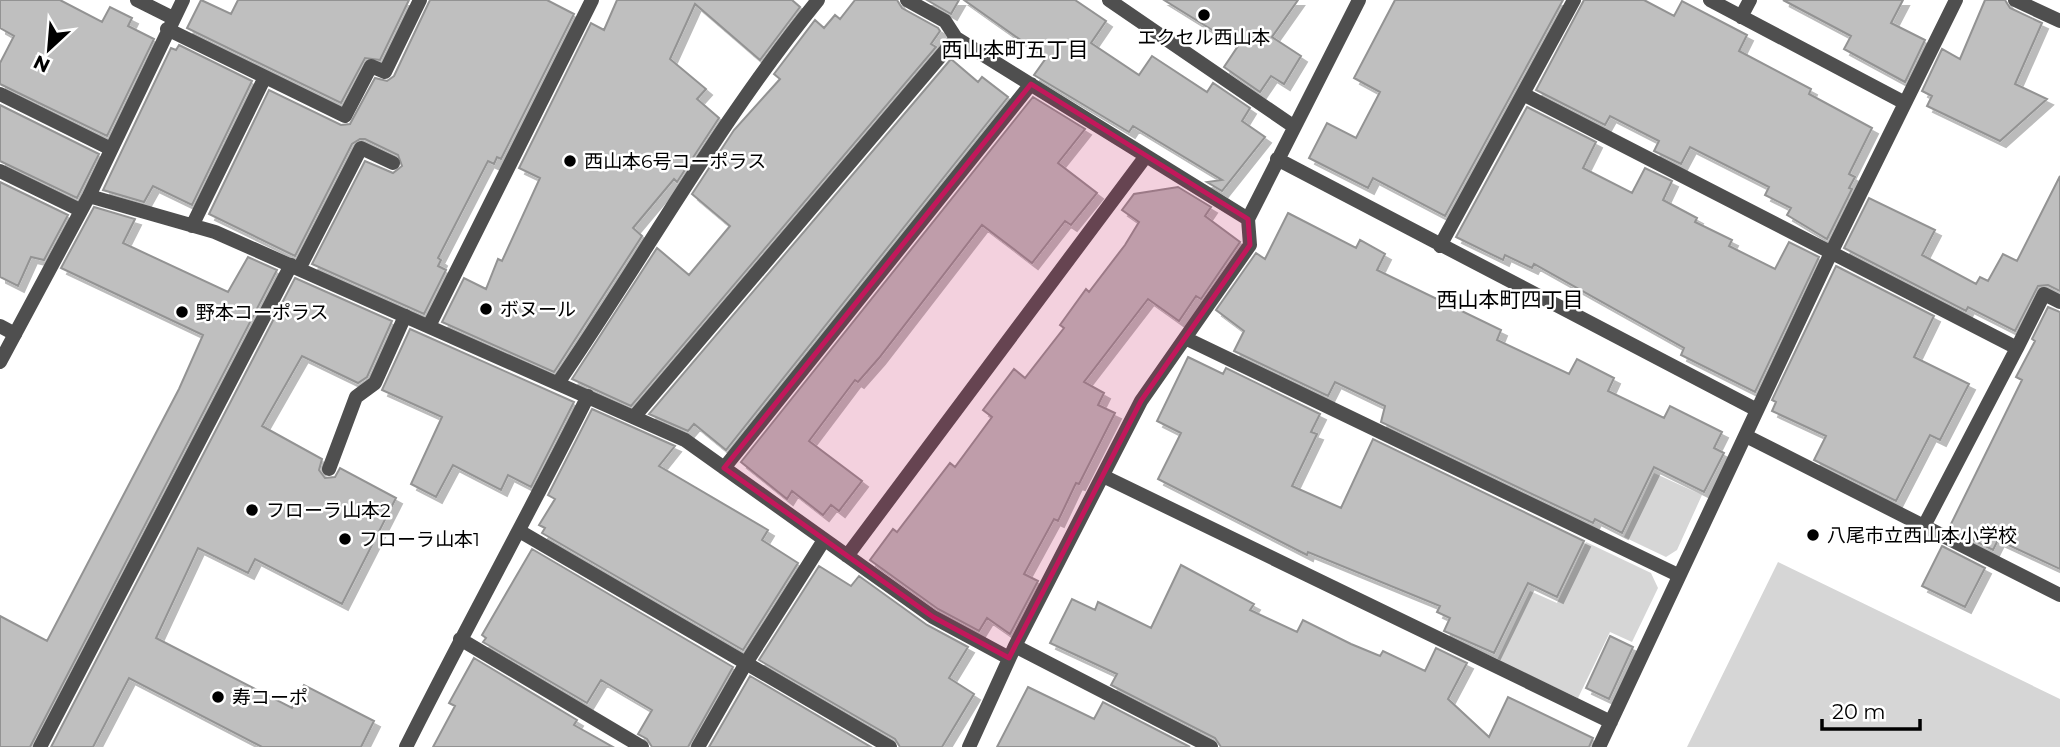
<svg xmlns="http://www.w3.org/2000/svg" width="2060" height="747" viewBox="0 0 2060 747" font-family="Montserrat,'Noto Sans JP',sans-serif">
	<style>
		.green { fill: #d6d6d6 }
		.building { fill: #bfbfbf; stroke: #939393; stroke-width: 2; filter: url(#shadow) }
		.lines { fill: none; stroke-linecap: round; stroke-linejoin: round }
		.service { stroke: #4f4f4f; stroke-width: 14 }
		.minor { stroke: #4f4f4f; stroke-width: 14 }
		.marked { fill: #c2185b; fill-opacity: 0.2; stroke: #c2185b; stroke-width: 5; stroke-linejoin: round }
		.poi-dot { fill: #000; stroke: #fff; stroke-width: 2.5 }
		.labels { text-anchor: middle; dominant-baseline: central; stroke-width: 5; stroke-linejoin: round; paint-order: stroke }
		.poi-label { font-size: 19px; fill: #000; stroke: #fff; text-anchor: start }
		.neighbourhood-label { font-size: 21px; fill: #000; stroke: #fff }
	</style>
	<defs>
		<filter id="shadow"><feDropShadow dx="6" dy="6" stdDeviation="0" flood-color="#0004"/></filter>
	</defs>
	<rect width="100%" height="100%" fill="#fff"/>
	<path class="green" d="M1654,473l48,22 -25,55 -11,7 -42,-20z
		M1586,542l65,31 7,15 -26,54 -22,-10 -32,66 -81,-38 33,-69 27,12z
		M1778,562l282,137v48h-373z"/>
	<path class="building" d="M0,0h60l42,22 8,-15 22,11 -4,8 26,13 -47,97 -107,-52v-21l14,-27 -14,-8z
		M201,0l30,14 7,-14h171l-29,60 -15,-2 -24,45 -154,-75z
		M430,0h117l27,14 -73,145 -4,-2 -3,7 -6,-3 -50,97 3,2 -3,6 8,4 -22,44 -112,-50 53,-103 28,12 9,-7 -4,-11 -33,-16h-5l-8,5 -57,112 -86,-42 60,-124 72,35 9,-1 25,-46 12,3 7,-5z
		M617,0h175l8,7 -40,53 -65,-56 -25,55 36,30 -9,10 22,19 -42,64 -3,-3 -41,49 9,8 -88,136 -112,-50 22,-44 22,11 12,-30 4,2 38,-83 -21,-10 72,-145 13,7z
		M855,0h42l5,8 36,20 2,3 -9,13 5,3 -305,359 -59,-27 85,-131 32,27 41,-49 -38,-32 42,-64 46,-51 -6,-5 41,-54 9,8 11,-13 5,4z
		M927,0h32l-8,14z
		M964,0h111l31,21 -15,22 48,32 13,-19 55,36 6,-9 37,25 -8,13 23,16 -43,54 -15,-9 15,-2 -89,-54 -4,6 -95,-57 12,-17z
		M1164,0h134l-26,37 29,19 -17,28 -13,-8 -11,16 -36,-25 14,-21z
		M1395,0h168l-118,216 -72,-38 -5,10 -59,-30 18,-35 29,15 24,-46 -26,-14z
		M1584,0h60l30,16 8,-15 65,34 -8,16 72,38 -2,5 63,34 -23,46 6,3 -6,11 3,1 -25,50 -40,-24 4,-7 -26,-13 4,-8 -79,-40 -9,17 -27,-13 5,-10 -49,-25 -5,9 -69,-35z
		M1783,0h120l-12,23 34,17 -20,42 -61,-33 7,-13z
		M1985,0h20l5,8 32,15 -27,61 32,15 -47,42 -73,-35 5,-10 -10,-5 20,-42 18,10z
		M179,45l73,36 -60,124 -39,-19 -9,16 -41,-12 68,-142 5,2z
		M951,59l27,23 4,-5 26,20 -282,353 -32,-26 -6,7 -39,-17z
		M1033,97l52,32 -27,34 39,30 -26,32 -6,-4 -33,42 -50,-38 -103,133 -21,24 -3,-2 -46,61 53,40 -23,30 -8,-6 -8,10 -31,-24 -5,8 -46,-37z
		M0,105l99,49 -22,44 -77,-37z
		M1527,107l69,35 -13,26 49,25 13,-25 27,13 -9,19 34,18 -2,4 37,18 -3,6 46,23 14,-27 30,15 -64,135 -74,-37 3,-7 -150,-84 -2,4 -27,-13 -2,5 -47,-23z
		M2060,176v115l-12,-6 -10,1 -23,45 -47,-24 -2,4 -122,-63 25,-50 66,32 -13,25 54,29 4,-7 8,4 15,-27 14,7z
		M0,182l68,33 -24,45 -13,-3 -13,29 -18,-9z
		M1178,187l33,20 -6,9 35,26 -39,57 -5,-3 -17,25 -31,-22 -64,83 20,11 -6,12 17,8 -36,71 -3,-1 -18,38 -4,-2 -30,55 14,7 -28,53 -23,-16 -8,13 -41,-22 -68,-49 23,-31 4,3 53,-69 5,4 37,-50 -9,-7 31,-41 11,9 39,-50 -4,-3 26,-36 3,3 36,-47 14,-23 -17,-12 12,-16z
		M94,207l41,12 -12,24 105,49 20,-35 29,13 -247,477h-30v-131l47,25 132,-252 24,-54 -142,-67z
		M1288,213l68,35 4,-8 25,14 -8,16 124,60 -4,10 72,34 8,-15 37,19 -6,13 56,27 6,-12 52,26 -8,16 10,5 -20,39 -50,-25 -32,66 -27,-14 -2,4 -212,-101 4,-16 -50,-24 -7,14 -94,-45 10,-20 -28,-21 40,-57 9,6z
		M1836,266l98,50 -20,41 55,27 -29,56 -10,-5 -34,66 -82,-41 12,-24 -54,-25 4,-9 -4,-2z
		M295,278l97,43 -25,56 -9,6 -56,-27 -40,70 60,33 -3,11 6,8 10,-1 5,-9 56,30 -54,106 -87,-45 -7,14 -50,-25 -42,90 136,70 12,-23 70,36 -13,26h-99l-133,-69 -36,69h-42z
		M2048,307l12,5v257l-62,-29 -5,10 -44,-22 73,-148 -6,-3 19,-36 -3,-2z
		M410,329l164,73 -43,85 -23,-12 -7,15 -48,-25 -17,32 -25,-13 31,-67 -60,-27z
		M1188,357l35,17 3,-6 94,46 -9,18 6,2 -25,52 49,22 32,-69 211,102 -27,56 -29,-14 -34,70 -50,-22 6,-13 -13,-6 3,-6 -132,-54 -1,3 -149,-76 23,-46 -24,-12z
		M592,409l83,37 -16,20 109,64 -6,10 36,23 -55,87 -201,-117 3,-5 -6,-3 16,-26 -7,-4z
		M1942,546l43,22 -20,39 -43,-21z
		M532,549l201,118 -45,80h-36l-5,-8 -9,-5 14,-24 -51,-30 -14,23 -104,-61 3,-4 -4,-3z
		M1181,565l73,39 -4,6 47,22 6,-12 48,24 29,12 3,-5 42,20 11,-23 31,15 -19,36 41,38 19,-40 85,41 -4,9h-368l-6,-9 -104,-53 6,-11 -67,-31 22,-44 23,11 3,-8 53,26z
		M819,566l32,20 8,-10 68,49 41,22 -19,31 25,16 -32,53h-42l-5,-8 -136,-79z
		M1610,636l23,11 -24,52 -23,-11z
		M474,658l103,62 -3,5 39,22h-180l22,-41 -6,-3z
		M750,676l121,71h-162z
		M1028,687l66,32 9,-17 87,45h-193z"/>
	<g class="lines">
		<path class="service" d="M2015,0l45,21
			M0,326l15,8
			M329,469l27,-72 19,-14 30,-67
			M40,747l251,-482"/>
		<path class="minor" d="M137,0l36,18
			M907,0l38,21 11,17 292,181
			M1109,0l184,126
			M1710,0l195,103
			M1741,17l9,-17
			M167,29l178,87 26,-50 14,6 35,-72
			M0,94l111,55
			M1523,94l494,254 27,-54 16,8
			M1277,159l480,251
			M0,171l80,39
			M89,196l126,36 470,208 248,177 76,41
			M192,226l73,-149
			M1440,246l134,-246
			M299,269l62,-121 32,15
			M429,326l163,-326
			M1185,338l493,237
			M0,362l89,-166 94,-196
			M558,383c87,-127 162,-263 260,-383
			M634,417l322,-379
			M1746,436l314,159
			M724,468l307,-384
			M1103,476l508,246
			M1924,526l93,-178
			M521,532l369,215
			M847,556l299,-400
			M460,639l182,108
			M1015,646l196,101
			M406,747c59,-118 123,-233 182,-351
			M698,747l48,-84 78,-123
			M969,747l46,-101 126,-245 109,-156 -2,-26 111,-219
			M1599,747l231,-492 126,-255"/>
	</g>
	<path class="marked" d="M1031,84l217,135 2,26 -109,156 -132,257 -76,-41 -209,-149z"/>
	<g class="poi-dot">
		<circle cx="1204" cy="15" r="7"/>
		<circle cx="570" cy="161" r="7"/>
		<circle cx="486" cy="309" r="7"/>
		<circle cx="182" cy="312" r="7"/>
		<circle cx="252" cy="510" r="7"/>
		<circle cx="1813" cy="535" r="7"/>
		<circle cx="345" cy="539" r="7"/>
		<circle cx="218" cy="697" r="7"/>
	</g>
	<g class="labels">
		<g class="poi-label">
			<text x="1204" y="37" text-anchor="middle">エクセル西山本</text>
			<text x="584" y="161">西山本6号コーポラス</text>
			<text x="500" y="309">ボヌール</text>
			<text x="196" y="312">野本コーポラス</text>
			<text x="266" y="510">フローラ山本2</text>
			<text x="1827" y="535">八尾市立西山本小学校</text>
			<text x="359" y="539">フローラ山本1</text>
			<text x="232" y="697">寿コーポ</text>
		</g>
		<g class="neighbourhood-label">
			<text x="1015" y="49">西山本町五丁目</text>
			<text x="1510" y="299">西山本町四丁目</text>
		</g>
	</g>
	<g transform="translate(49 49) rotate(206)" stroke="#ffffff" stroke-width="5" paint-order="stroke">
	<path d="M0-5L12 26L0 18L-12 26Z" fill="#000000"/>
	<text y="-10" font-size="19" font-weight="bold" text-anchor="middle" fill="#000000">N</text>
	</g>
	<path d="M1822 719v10h98v-10" fill="none" stroke="#000000" stroke-width="3.5"/>
	<text x="1832" y="719" font-size="21" fill="#000000" stroke="#ffffff" stroke-width="5" paint-order="stroke">20 m</text>
</svg>
